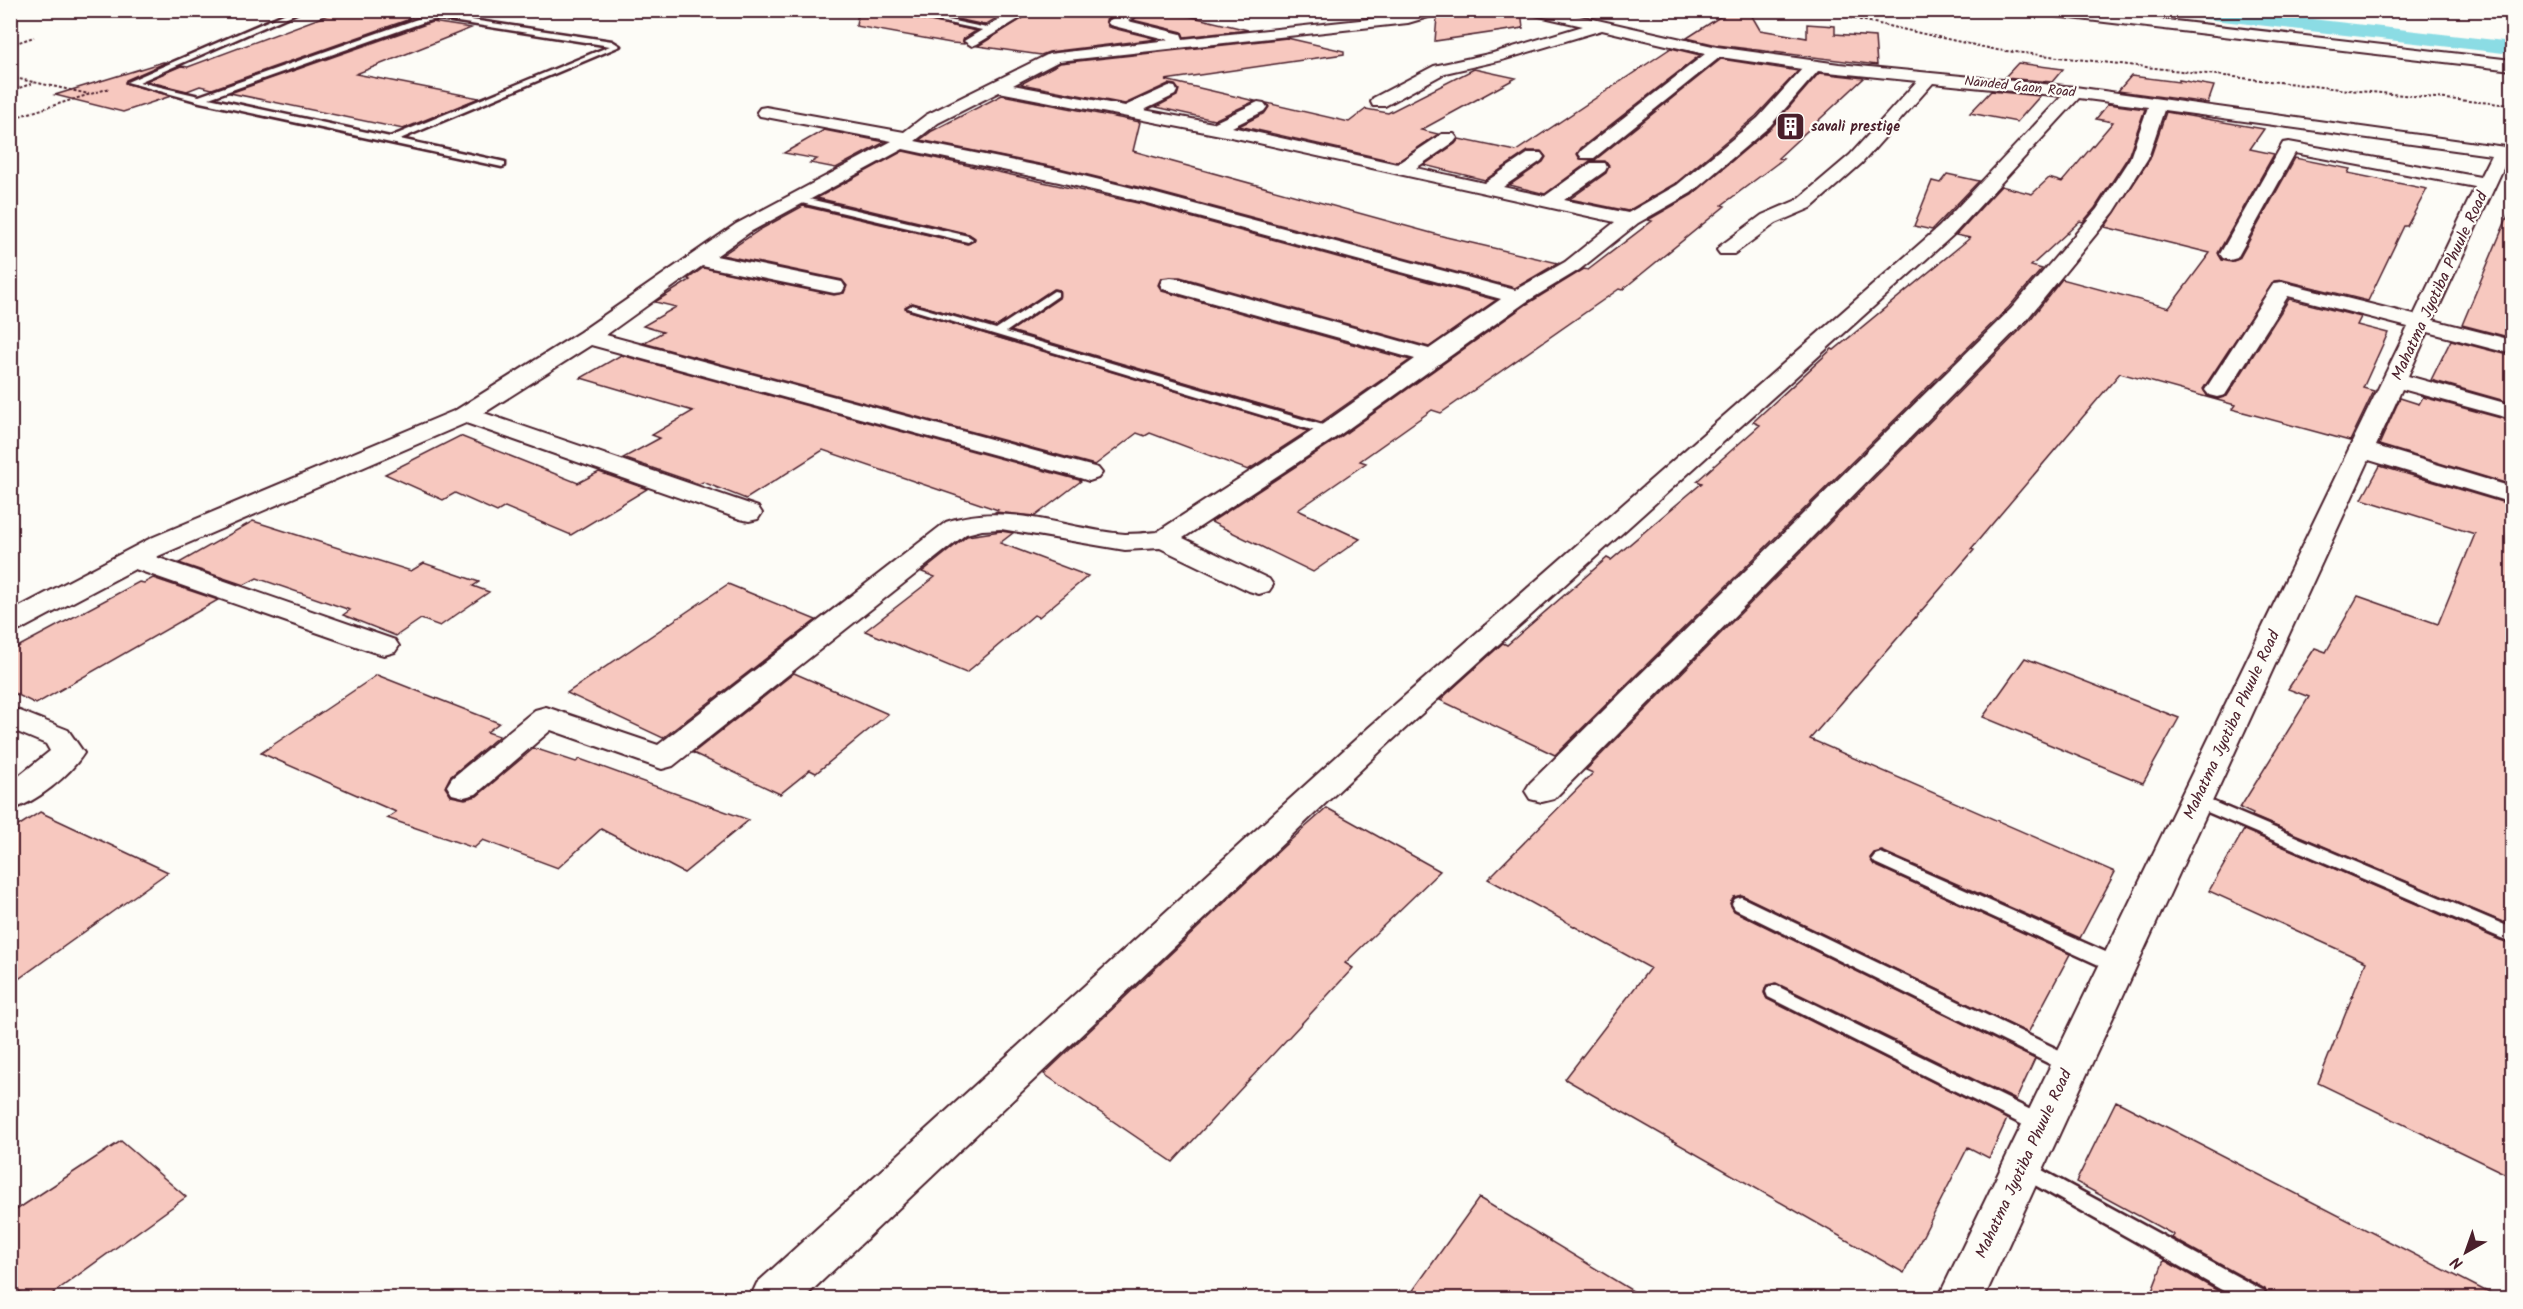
<svg xmlns="http://www.w3.org/2000/svg" width="2523" height="1309" viewBox="0 0 2523 1309" font-family="Kalam,sans-serif">
	<style>
		.lines { fill: none; stroke-linecap: round; stroke-linejoin: round }
		.canal { fill: #8bdce4; fill-rule: evenodd }
		.building { fill: #f7c8bf; stroke: #4a1f2b; stroke-width: 1.5 }
		.lane-casing { stroke: #4a1f2b; stroke-width: 5 }
		.street-casing { stroke: #4a1f2b; stroke-width: 4 }
		.path { stroke: #4a1f2b; stroke-width: 2; stroke-dasharray: 3 2; stroke-linecap: butt }
		.lane { fill: #fdfcf7; fill-rule: evenodd }
		.street { fill: #fdfcf7; fill-rule: evenodd }
		.labels { text-anchor: middle; dominant-baseline: central; stroke-width: 4.5; stroke-linejoin: round; paint-order: stroke }
		.far-street-label { font-size: 14px; fill: #4a1f2b; stroke: #fdfcf7 }
		.far-poi-label { font-size: 14px; font-weight: bold; fill: #4a1f2b; stroke: #fdfcf7; text-anchor: start }
		.street-label { font-size: 16px; fill: #4a1f2b; stroke: #fdfcf7 }
	</style>
	<rect width="100%" height="100%" fill="#fdfcf7"/>
	<filter id="ink" filterUnits="userSpaceOnUse"><feTurbulence type="fractalNoise" baseFrequency=".0167" numOctaves="2"/><feDisplacementMap in="SourceGraphic" scale="12" xChannelSelector="R" yChannelSelector="G"/><feConvolveMatrix kernelMatrix="1 2 1 2 8 2 1 2 1" color-interpolation-filters="sRGB"/></filter>
	<g filter="url(#ink)">
		<g class="lines">
			<path class="canal" d="M2169,10h65l278,32v12l-334,-38 -7,-2z"/>
		</g>
		<path class="building" d="M341,10h82v2l-16,7h3l-198,70 -12,-3 -13,5 -41,-10 35,-15 7,1z
			M858,10h25l93,21 -13,8 1,5 -13,-1 -95,-17z
			M915,10h95l-25,15z
			M1036,10h84l-14,10 2,7 49,12 -108,13 -8,3 -63,-9z
			M1146,10h17l85,20 -64,7 -2,-5 -49,-12z
			M1446,10h75l2,18 -88,13 2,-24 6,-2z
			M1729,11h20l11,19 47,8v-14l28,2v8l40,3 2,28 -160,-20 -30,-7z
			M432,22l39,6 -115,46 123,24 -76,31 -173,-36z
			M1287,38l57,13v3l-179,26 90,21 -41,19 -58,-13 21,-11 2,-6 -4,-5 -7,-1 -43,20 -104,-20 39,-21z
			M1671,48l29,7 -119,93 -4,6 3,5 15,1 126,-101 77,12 -42,45 -80,67 -48,28 -58,-12 36,-26 3,-7 -4,-5h-15l-45,33 -35,-9 33,-23 3,-5 -5,-6h-13l-43,29 -61,-15 31,-21 4,-5 57,12z
			M163,62h4l-41,18 -1,3 46,13 -48,16 -68,-17z
			M2018,63l45,6 -11,13 -48,-4z
			M1474,69l42,9 -95,52 17,4 -41,28 -158,-36 26,-13 4,-6 -2,-4 82,19 17,-13 22,4z
			M1819,73l45,5 -86,80 5,1 -61,46 3,1 -103,84 -3,-1 -178,124 -9,-3 -72,51 6,2 -68,47 62,29 -47,33 -102,-50 128,-84 188,-134 57,-35 4,1 64,-49 -4,-1 44,-25 80,-68z
			M2131,76l48,6v-2l35,6 -6,17 -90,-12z
			M1991,91l49,5 -23,26 -47,-9z
			M1002,95l138,27 -7,29 313,86 112,26 -43,25 -365,-98 -91,-22 -139,-28 12,-9z
			M2108,104l37,5 -17,48 -33,51 -12,14 -3,-1 -49,45 11,3 -33,38 -454,448 -115,-55 63,-57 4,2 100,-87 4,2 91,-77 -5,-2 63,-56 -7,-3 79,-73 2,1 136,-112 -14,-3 45,-49 31,8 17,-16 13,4 51,-60 -17,-3z
			M2166,112l98,17 -14,20 24,5 -56,99 4,7 9,2 8,-3 56,-101 55,11 -2,4 79,16 -20,37h-3l-36,75 -85,-21 -9,1 -71,108 5,8 10,2 9,-3 62,-97 72,18 -4,8 31,8 -25,55 11,3 -24,50 -118,-32 3,-4 -115,-32 -149,176 3,1 -164,189 305,133 -35,66 -198,-87 -8,2 -4,5 4,7 196,89 -42,79 -286,-138 -8,2 -4,6 4,8 301,148 -19,41 -240,-117 -10,3 -2,7 3,6 240,120 -18,39 -21,-11 -64,126 -339,-194 85,-111 -162,-89 105,-106 -7,-3 443,-449 33,-42 107,29 41,-55 -105,-26 45,-68z
			M824,130l61,12 -49,26 -26,-5 7,-4 -33,-6z
			M903,151l239,53 354,96 -67,47 -249,-70 -19,1 -3,7 4,6 248,69 -89,62 -310,-91 48,-33v-8l-6,-1 -57,38 -83,-24 -8,4 1,3 402,121 -60,39 -98,-37 -5,3 -8,-3 -42,32 -452,-122 20,-11 -20,-6 33,-19 -21,-5 35,-22 -2,-1 15,-11 131,27 10,-2 3,-7 -5,-6 -120,-25 39,-26 42,-23 164,38 7,-3 1,-3 -6,-4 -152,-36z
			M1947,174l32,7 -47,49 -18,-4 18,-45 8,2z
			M2512,206v132l-50,-13z
			M2451,340l61,16v47l-81,-23z
			M621,355l458,125 2,1 -46,35 -40,-4 3,-2 -175,-60 -77,49 -43,-17 -4,2 -76,-26 37,-20 -8,-3 41,-24 -112,-33z
			M2423,397l89,24v64l-133,-40 21,-47 19,6z
			M460,436l118,47 21,-11 48,17 -76,46 -66,-28 -8,5 -42,-19 -12,7 -58,-26z
			M2380,466l132,39v421l-260,-110 1,-2 -13,-6 69,-111 -21,-8 27,-41 11,4 32,-56 80,28 37,-90 -113,-35z
			M253,521l158,50 13,-8 55,19 -6,4 16,6 -49,34 -19,-7 -25,17 -53,-21 7,-5 -93,-32 -13,7 -65,-22z
			M1001,531l12,2 -13,10 88,33 -49,41 -5,-2 -68,58 -101,-42 70,-54 -13,-5 45,-36z
			M153,578l65,22 -182,104 -26,-13v-40l129,-69 5,1z
			M728,584l88,36 -153,118 -96,-45z
			M2025,658l154,60 -36,65 -160,-66z
			M794,673l94,41 -72,59 -6,-3 -30,24 -87,-41z
			M377,675l122,48 -12,9 12,4 -49,41 -5,10 6,9 14,3 12,-3 57,-48 42,14 4,-3 169,61 -65,53 -83,-44 -43,39 -75,-28 -9,8 -87,-30 9,-6 -135,-59z
			M1327,808l113,63 -95,92 8,5 -180,194 -129,-88 240,-228z
			M40,812l128,60 -158,113v-154z
			M2244,830l256,110 6,2 6,-2v237l-194,-94 48,-121 -157,-71z
			M2116,1101l385,198h-232l-4,-10 -93,-51 2,-3 -98,-53z
			M121,1141l65,56 -141,102h-19l-16,-20v-65z
			M1479,1198l167,101h-239z
			M2164,1260l68,39h-83z"/>
		<g class="lines">
			<defs>
				<path id="lane" d="M293,10h10l-164,72 60,14 224,-79 16,-2 173,26 8,5 -220,93 105,23v4l-3,1 -302,-65 -73,-20zM439,19l171,27 -220,91 -181,-39 218,-77z
					M885,10h17l94,20 -4,2z
					M796,196l172,40 5,3 -5,3 -175,-41v-4z
					M1054,291l4,1v4l-52,36 327,96 2,3 -6,4 -4,-1 -418,-126 5,-3 84,24z
					M2197,795l315,133v10l-5,2 -6,-2 -310,-133 -2,-4 2,-4z
					M1881,853l245,108 2,5 -2,5 -7,2 -7,-2 -237,-108 -3,-4 3,-4z
					M1741,897l337,162 3,6 -3,6 -7,2 -7,-2 -329,-162 -3,-5 3,-5z
					M1775,985l274,134 3,6 -3,6 -7,3 -7,-3 -267,-134 -2,-5 2,-5z
					M2022,1159l242,132 3,7h-31l-221,-124 -4,-6 4,-6z"/>
				<path id="street" d="M1015,10h19l-57,34 -5,2 -8,-5z
					M1125,10h19l-16,11 53,13 2,5 223,-24 14,-5h24l-2,3 -34,10 -349,38 -46,24 112,21 44,-20 6,1 2,4 -2,4 -31,15 69,13 45,-21 6,1 3,4 -3,4 -32,16 165,37 45,-30h12l3,4 -3,4 -38,26 68,15 45,-30h12l3,4 -3,4 -38,26 42,9 46,-33h14l2,4 -2,4 -41,29 64,13 49,-28 81,-67 44,-49 -82,-12 -126,101h-12l-3,-4 3,-4 123,-96 -103,-24 -100,30 -57,13 -60,33h-12l-2,-4 2,-4 61,-32 59,-13 90,-27 -57,-13 -2,-3h29l164,37 122,17 236,23 437,61v10h-4l-75,162 79,20v14l-84,-22 -20,44 104,29v14l-110,-30 -26,57 136,41v16l-143,-43 -385,838h-46l470,-971 -120,-31 -63,99 -8,2 -8,-2 -4,-5 69,-107 8,-1 132,33 61,-128 -180,-34 -58,105 -7,2 -7,-2 -3,-4 63,-111 6,-1 191,35 11,-22 -327,-45 -16,48 -34,54 -87,107 -473,480 -12,3 -12,-3 -5,-8 5,-8 481,-474 86,-100 33,-51 18,-51 -69,-9 -126,137 -565,509 -584,554h-54l7,-15 609,-553 573,-503 123,-131 -129,-13 -71,80 -51,45 -35,15 -42,31h-14l-3,-4 3,-4 42,-31 35,-15 53,-45 67,-74 -99,-10 -48,55 -79,67 -53,30 -59,47 -53,32 -188,134 -155,102 86,41 4,6 -4,6 -10,3 -10,-3 -89,-43 -35,2 -124,-21 -19,1 -16,4 -293,232 -11,3 -111,-39 -75,64 -12,3 -12,-3 -5,-8 5,-8 83,-68 11,-3 112,38 288,-223c61,-21 118,7 179,12 10,0 21,-1 32,-2l163,-106 95,-67 -252,-70 -3,-5 3,-5 8,-1 8,1 250,70 72,-50 -358,-97 -84,-20 -156,-33 -153,83 -34,24 126,26 3,5 -3,5 -8,1 -132,-27 -96,69 492,133 4,5 -4,5 -9,3 -9,-3 -489,-133 -107,68 274,94 4,6 -4,6 -9,2 -9,-2 -274,-96 -310,134 239,83 4,6 -4,6 -11,3 -11,-3 -238,-83 -115,61 -10,3v-21l141,-74 305,-128 124,-78 156,-108 156,-83 -126,-24 -6,-1 -3,-4 3,-4 6,-1 138,25 22,-17 123,-61 120,-14 -59,-15 -3,-3zM999,92l237,46 379,84 -50,40 -50,28 -366,-98 -90,-22 -144,-29 23,-18z
					M2030,10h50l432,50v10l-475,-56z
					M10,707l58,23 16,23c-14,22 -48,50 -74,57v-27l40,-32 -4,-7 -36,-15z"/>
			</defs>
			<use href="#lane" class="lane-casing"/>
			<use href="#street" class="street-casing"/>
			<path class="path" d="M1815,10l182,40 351,40 164,15
				M10,45l24,-8
				M10,77l79,17
				M10,91l24,-8
				M10,119l100,-31"/>
			<use href="#lane" class="lane"/>
			<use href="#street" class="street"/>
		</g>
	</g>
	<defs>
		<symbol id="building-square" viewBox="-11 -11 22 22"><rect x="-9" y="-9" width="18" height="18" rx="4" fill="#4a1f2b" stroke="#fdfcf7"/><path d="M-4-6H4V6H1V3H-1V6H-4ZM-2.5-4.3h1.7v1.8h-1.7ZM.8-4.3h1.7v1.8H.8ZM-2.5-1h1.7V.8h-1.7ZM.8-1h1.7V.8H.8Z" fill="#fff"/></symbol>
	</defs>
	<g fill-rule="evenodd">
		<use href="#building-square" x="1774" y="110" width="33" height="33"/>
	</g>
	<g class="labels">
		<g class="far-street-label">
			<text transform="translate(2020 87) rotate(6)">Nanded Gaon Road</text>
		</g>
		<g class="far-poi-label">
			<text x="1811" y="127">savali prestige</text>
		</g>
		<g class="street-label">
			<text transform="translate(2440 286) rotate(-65)">Mahatma Jyotiba Phuule Road</text>
			<text transform="translate(2232 725) rotate(-65)">Mahatma Jyotiba Phuule Road</text>
			<text transform="translate(2024 1164) rotate(-65)">Mahatma Jyotiba Phuule Road</text>
		</g>
	</g>
	<rect width="2523" height="1309" fill="none" stroke="#fdfcf7" stroke-width="36"/>
	<rect x="18" y="18" width="2487" height="1273" fill="none" stroke="#4a1f2b" stroke-width="2" filter="url(#ink)"/>
	<g transform="translate(2466 1252) rotate(220)" stroke="#fdfcf7" stroke-width="4.5" paint-order="stroke">
	<path d="M0-4.5L10 22L0 15L-10 22Z" fill="#4a1f2b"/>
	<text y="-9" font-size="16" font-weight="bold" text-anchor="middle" fill="#4a1f2b">N</text>
	</g>
</svg>
